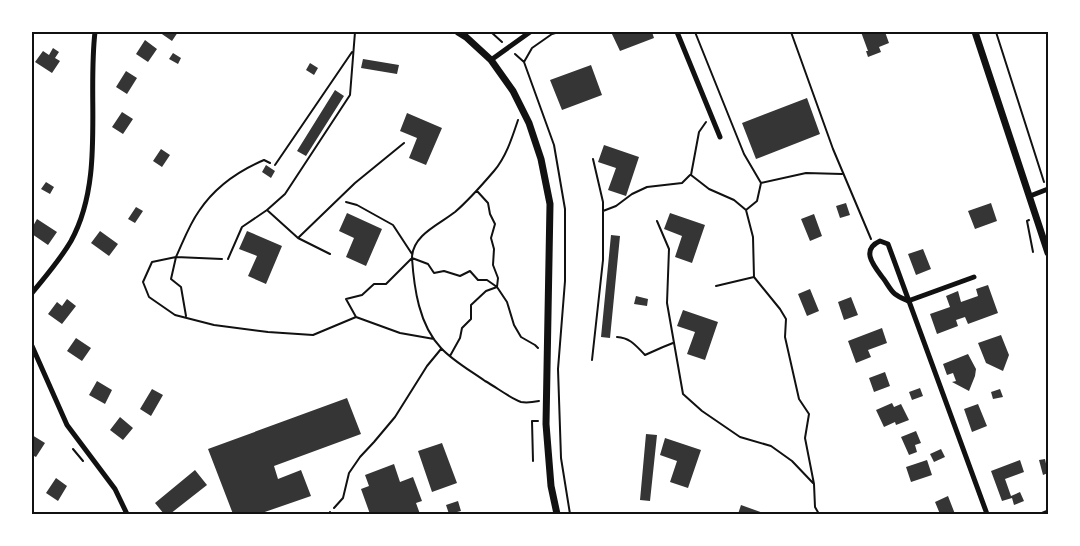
<svg xmlns="http://www.w3.org/2000/svg" width="1080" height="546" viewBox="0 0 1080 546" font-family="'Noto Serif',serif">
	<style>
		.building { fill: #353535 }
		.lines { fill: none; stroke-linecap: round; stroke-linejoin: round }
		.path { stroke: #111; stroke-width: 2 }
		.service { stroke: #111; stroke-width: 2 }
		.minor { stroke: #111; stroke-width: 5 }
		.tertiary { stroke: #111; stroke-width: 7 }
		.neatline { fill: none; stroke: #111; stroke-width: 2 }
	</style>
	<rect width="100%" height="100%" fill="#fff"/>
	<path class="building" d="M159,32h19l-6,9z
		M611,32h41l2,6 -34,13z
		M861,32h24l4,11 -10,4 2,5 -13,5 -2,-6h2z
		M145,40l12,9 -9,13 -12,-8z
		M53,48l6,4 -4,6 5,3 -8,12 -17,-11 8,-11 6,4z
		M173,53l8,5 -3,6 -9,-5z
		M363,59l36,6 -2,9 -36,-6z
		M310,63l8,5 -4,7 -8,-5z
		M591,65l11,30 -40,15 -12,-30z
		M126,71l11,7 -10,16 -11,-7z
		M335,90l9,6 -38,60 -9,-5z
		M807,98l13,36 -64,25 -14,-36z
		M122,112l11,7 -10,15 -11,-7z
		M407,113l35,15 -16,37 -17,-7 8,-20 -17,-7z
		M604,145l35,12 -13,39 -18,-6 8,-22 -18,-6z
		M161,149l9,6 -8,12 -9,-6z
		M266,165l9,6 -4,7 -9,-6z
		M46,182l8,5 -4,7 -9,-5z
		M846,203l4,12 -10,3 -4,-12z
		M991,203l6,18 -22,8 -7,-18z
		M136,207l7,4 -8,12 -7,-4z
		M347,213l35,16 -16,37 -20,-9 8,-19 -15,-7z
		M670,213l35,12 -13,38 -17,-6 7,-21 -18,-7z
		M814,214l8,22 -12,5 -9,-22z
		M37,219l20,13 -9,13 -16,-11v-6z
		M100,231l18,13 -9,12 -18,-13z
		M247,231l35,15 -16,38 -18,-8 9,-20 -18,-7z
		M611,235l9,1 -10,102 -9,-1z
		M923,249l8,20 -15,6 -8,-21z
		M988,285l10,28 -30,11 -3,-7 -9,3 2,6 -21,8 -7,-20 20,-7 -4,-11 12,-5 3,11 17,-6 -2,-7z
		M810,289l9,22 -12,5 -9,-22z
		M636,296l12,3 -1,7 -13,-2z
		M851,297l7,18 -14,5 -6,-18z
		M67,299l9,7 -14,18 -14,-10 9,-12 5,4z
		M683,310l35,12 -13,38 -18,-6 8,-22 -18,-6z
		M882,328l5,15 -19,7 3,7 -15,6 -8,-22z
		M1001,335l8,20 -6,16 -17,-8 -8,-20z
		M76,338l15,10 -9,13 -15,-10z
		M968,354l8,15 -1,7 -6,15 -17,-9 4,-1 -3,-8 -6,2 -4,-11z
		M885,372l5,14 -16,6 -5,-14z
		M97,381l15,9 -7,14 -16,-9z
		M920,388l3,8 -11,4 -3,-8z
		M152,389l11,6 -12,21 -11,-7z
		M1000,389l3,8 -10,2 -2,-7z
		M347,398l14,36 -87,32 4,13 23,-9 10,26 -52,18h-26l-25,-65z
		M892,403l2,4 7,-3 8,16 -13,5 -1,-3 -11,5 -8,-17z
		M978,404l9,22 -15,6 -8,-23z
		M120,417l13,11 -10,12 -13,-10z
		M916,431l5,12 -6,2 2,7 -8,3 -8,-18z
		M646,434l11,1 -7,66 -10,-1z
		M32,435l13,8 -9,14 -4,-2z
		M665,438l36,12 -13,38 -18,-6 7,-21 -17,-6z
		M442,443l15,40 -25,9 -14,-41z
		M941,449l4,8 -11,5 -4,-8z
		M1045,459l3,14 -5,2 -4,-15z
		M927,460l5,15 -21,7 -5,-15z
		M1020,460l4,12 -19,7 6,17 9,-4 4,9 -10,4 -2,-7 -10,3 -11,-30z
		M394,464l6,18 13,-5 9,24 -6,2 4,11h-50l-9,-25 8,-3 -4,-11z
		M195,470l12,15 -37,29h-6l-9,-11z
		M56,478l11,8 -9,15 -12,-8z
		M948,496l7,18h-15l-5,-12z
		M458,501l3,10 -12,3 -3,-9z
		M741,505l25,9h-28z"/>
	<g class="lines">
		<path class="path" d="M491,32l11,10
			M695,32l49,122 17,29
			M791,32l42,117 38,90
			M996,32l48,150
			M515,54l9,8 30,83 11,64v72l-7,88 3,89 9,56
			M524,62l8,-14 20,-14 7,-2
			M518,120c-6,18 -12,37 -24,51 -12,14 -25,29 -39,41 -15,12 -43,23 -43,46 2,30 7,67 29,90 12,13 30,23 44,33 11,6 25,17 36,21 5,1 13,0 18,-1
			M706,122l-7,10 -8,43 18,14 25,11 12,10 7,27 1,40 26,32 6,10 -1,18 14,62 10,15 -4,24 9,46 1,23 4,7
			M270,163l-6,-3c-26,11 -49,27 -65,51 -10,14 -16,31 -23,46l-24,5 -9,20 6,15 26,18 39,10 54,7 45,3 43,-18 44,16 34,6
			M477,191l11,12 2,11 5,10 -4,14 3,11 -1,16 5,13 -1,9 10,15 7,23 7,12 14,8 3,3
			M346,202l11,3 36,20 19,29
			M746,210l11,-9 4,-18 45,-10 36,1
			M603,211l13,-5 16,-12 15,-7 35,-4 8,-8
			M1029,220l-2,1 6,31
			M657,221l12,28 -2,54 16,91 19,17 38,26 31,9 21,15 21,22
			M716,286l38,-9
			M186,316l-5,-29 -10,-8 5,-22 46,2
			M356,317l-10,-18 16,-4 12,-11h12l26,-26 16,6 6,9 10,-2 16,5 10,-5 8,9h9l10,7
			M617,337c14,1 19,9 28,18l18,-8 10,-4
			M450,356l10,-18 2,-10 9,-9v-14l15,-14 11,-4
			M592,360l11,-100v-58l-10,-43
			M73,449l10,12
			M533,461l-1,-40h6
			M334,508l9,-10 6,-25 11,-16 14,-15 21,-25 32,-51 14,-17"/>
		<path class="service" d="M275,165l77,-113
			M267,210l31,28 57,-55 49,-40
			M298,238l32,16
			M228,259l14,-32 25,-17 18,-16 65,-99 5,-63
			M330,512v2"/>
		<path class="minor" d="M677,32l43,105
			M491,60l39,-28
			M1030,196l18,-7
			M974,277l-66,24c-4,-2 -9,-4 -13,-7 -5,-4 -8,-11 -12,-16 -9,-12 -23,-28 -3,-37l8,3 99,270
			M32,293c13,-16 28,-33 39,-52 34,-62 16,-141 24,-209
			M32,346l35,79 48,64 12,25
			M1043,514l5,-2"/>
		<path class="tertiary" d="M458,32l8,5 25,23 22,31 16,32 12,36 9,45 -4,220 5,62 6,28
			M975,32l73,221"/>
	</g>
	<rect width="1080" height="546" fill="none" stroke="#ffffff" stroke-width="66"/>
	<rect x="33" y="33" width="1014" height="480" class="neatline"/>
</svg>
